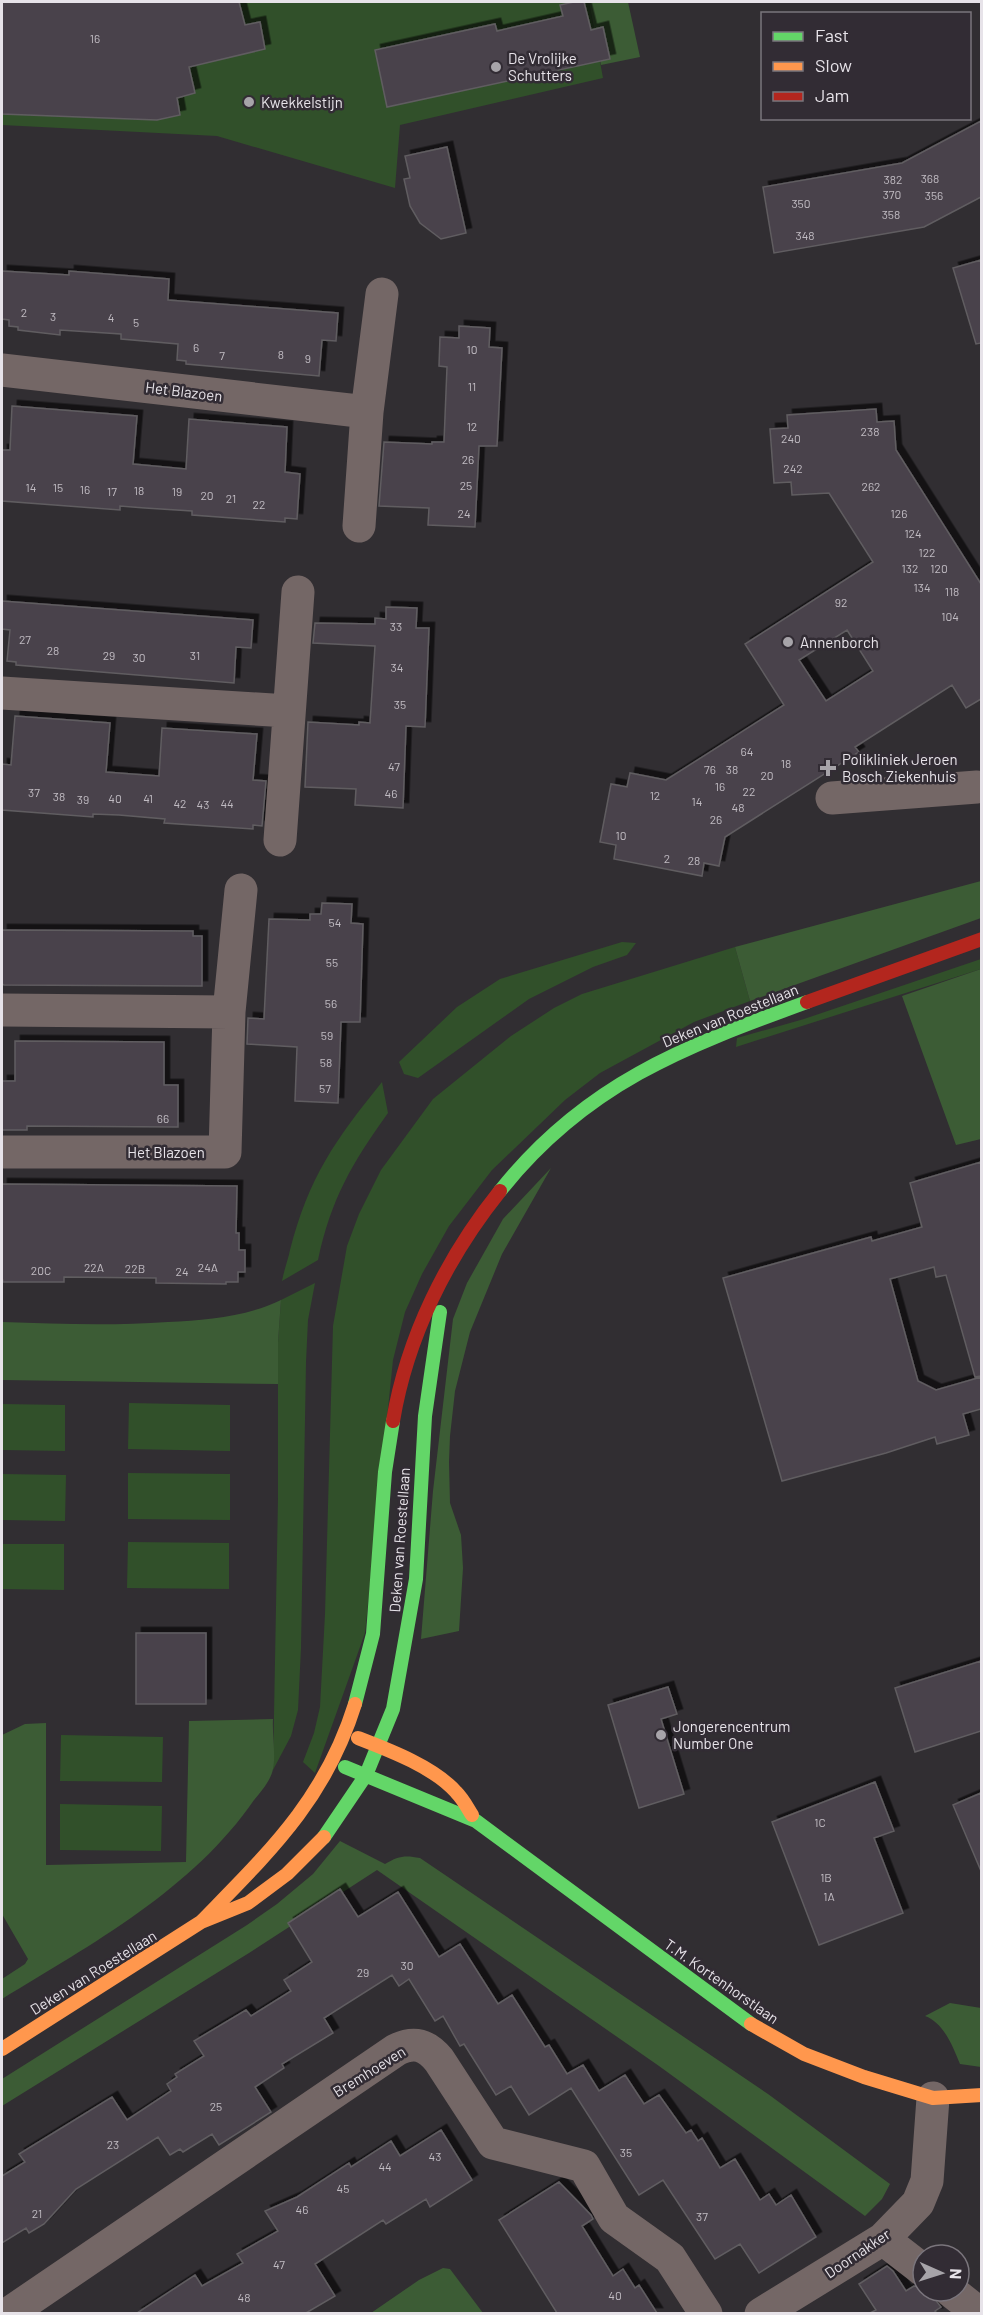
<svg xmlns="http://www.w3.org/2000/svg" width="983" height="2315" viewBox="0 0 983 2315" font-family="Barlow,sans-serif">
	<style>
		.green { fill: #31502a }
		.forest { fill: #3c5c35 }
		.building { fill: #49424b; stroke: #605d61; stroke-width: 1.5; fill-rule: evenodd; filter: url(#shadow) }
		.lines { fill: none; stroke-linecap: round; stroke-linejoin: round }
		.street { stroke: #746766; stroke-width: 33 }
		.fast { stroke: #63d668; stroke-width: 14 }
		.slow { stroke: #ff974d; stroke-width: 14 }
		.jam { stroke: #b3261e; stroke-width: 14 }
		.poi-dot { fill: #a7a4a9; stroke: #322c34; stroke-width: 2 }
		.labels { text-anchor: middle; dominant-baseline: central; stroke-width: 5; stroke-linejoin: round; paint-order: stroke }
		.number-label { font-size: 12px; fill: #c0bbc2 }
		.poi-label { font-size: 15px; fill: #e7e3e9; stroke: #322c34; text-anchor: start }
		.street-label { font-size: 15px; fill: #e7e3e9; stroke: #322c34 }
	</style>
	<defs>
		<filter id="shadow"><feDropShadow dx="5.5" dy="-5.5" stdDeviation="0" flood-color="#0009"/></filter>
	</defs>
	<rect width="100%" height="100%" fill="#312e32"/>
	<path class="green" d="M2,2h587l14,76 -203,47 -5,63 -178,-52 -215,-11z
		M622,942l14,1 -9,12 -34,12 -64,32 -111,79 -14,-4 -5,-12 58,-55 43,-28z
		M735,947l15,54 -56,21 -94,51 -35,27 -73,70 -43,56 -27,48 -17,38 -12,48 -28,273 -50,140 -12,-11 11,-29 6,-26 5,-93 8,-288 14,-80 12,-32 22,-44 52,-71 78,-63 43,-28 28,-14z
		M981,959v10l-245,78 1,-9 67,-19z
		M382,1082l6,31c-36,50 -57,86 -70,147l-36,21c2,-11 6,-21 8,-31 19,-73 45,-110 92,-168z
		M315,1283l-7,37 -2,42 -5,286 -3,62 -7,26 -18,34 5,-272v-156l3,-42z
		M129,1403l101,2v46l-102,-2z
		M2,1404l63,1v46l-63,-1z
		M128,1473l102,1v46l-102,-1z
		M2,1474l64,1 -1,46 -63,-1z
		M128,1542l101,1v46l-102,-1z
		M2,1544h62v46l-62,-1z
		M61,1735l102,2 -1,45 -102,-1z
		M60,1804l102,2 -1,45 -101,-1z"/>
	<path class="forest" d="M589,2h39l12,55 -39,8z
		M981,881v37l-231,83 -15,-54z
		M981,969v170l-25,6 -54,-149z
		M551,1168l-49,86 -32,78 -15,59 -5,45 -1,26 1,41 11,32 2,33 -4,63 -38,8 12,-148 20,-172 14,-36 36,-64z
		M281,1300l-3,42v42l-276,-4v-58c55,2 111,4 166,0 39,-2 78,-5 113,-22z
		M273,1719c-1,15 3,36 0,50 -2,11 -12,23 -19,31 -61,89 -162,144 -252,199v-20l23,-15 3,-5 -26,-45v-179l23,-11 21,-1v142l140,-3 3,-141z
		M340,1841l45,23c13,-8 20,-9 35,-6l348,236 122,90 -8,15 -17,17 -206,-150 -282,-196 -128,83 -247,153v-27l245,-154 30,-21 36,-30z
		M950,2003l31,5v59l-21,-3c-7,-17 -16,-41 -35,-48z
		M443,2268l7,1 33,44h-112l48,-33z"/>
	<path class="building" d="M2,2h237l6,23 15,-3 5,27 -76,18 6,26 -18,5 3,17 -23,5 -155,-6z
		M574,2h10l7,28 12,-3 7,32 -223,48 -12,-57 120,-26 2,7 66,-15 -3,-11z
		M981,121v76l-57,30 -150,26 -11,-66 139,-24z
		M447,147l19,86 -25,6 -21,-16 -10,-17 -6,-27 6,-1 -5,-22z
		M981,260v83l-5,1 -23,-76z
		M2,271l67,4v-4l100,8 -1,21 170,13 -2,28 -14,-1 -3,36 -133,-12v-3l-9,-1 1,-16 -57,-5v-5l-61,-4v5l-42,-5v-3l-9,-1v-6l-7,-1z
		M459,326l31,2 -1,19 13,1 -5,98h-18l-4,81 -47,-2 1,-17 -50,-2 5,-64 48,2v-2h12l3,-75 -8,-1 1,-29 19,1z
		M12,406l125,10 -4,48 53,5 3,-50 98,8 -2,45 15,2 -3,45 -12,-1v4l-93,-7v-4l-47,-3 -25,-2v4l-118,-9v-51h8z
		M876,409l1,13 17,-1 2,29 85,134v115l-15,9 -14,-23 -97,62 4,5 -134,85 -6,29 -15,-3 -2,13 -88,-17 2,-14 -16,-3 11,-58 16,3 3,-14 36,7 118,-75 -39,-61 128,-82 -44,-69 -37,2 -1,-13 -17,1 -4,-54 18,-1 -1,-13zM847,630l26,41 -47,30 -27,-41z
		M2,601l251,19 -2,28 -15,-1 -2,36 -218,-18v-3l-9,-1 3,-31 -8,-1z
		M386,607l31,1 -1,20h13l-4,99 -19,-1 -3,82 -48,-3 1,-16 -51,-2 3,-65 51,3v-3l11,1 5,-77 -62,-3 2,-20 60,1v-6l11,1z
		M15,716l95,7 -4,49 26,2 27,2 3,-48 95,6 -4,46 13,1 -4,45 -9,-1v4l-89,-6 1,-4 -46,-4 -26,-1v3l-91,-7v-46l9,1z
		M322,903l30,1 -1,19 12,1 -3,98h-19l-3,81 -43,-2 2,-54 -50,-3 1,-26 16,1 5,-100 41,1v-6h11z
		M2,930l191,1v5h9v50l-198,-1 -2,-1z
		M15,1041l149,1v43h14v42l-151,-1v4h-25v-49h13z
		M981,1162v214l-6,1 -29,-102 -10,2 -2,-10 -44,12 28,102 18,9 45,-13v32l-18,5 6,21 -32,9 -2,-7 -49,16 -104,28 -59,-203 148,-41 1,4 50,-14 -12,-44z
		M2,1184l235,2 -1,47h3v17h6v22h-7v10h-12v2l-70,-1v-5l-92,-1v5h-61l-1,-5z
		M136,1633h70v71h-70z
		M981,1661v70l-66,21 -20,-64z
		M668,1687l9,27 -16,5 23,75 -45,14 -31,-103z
		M875,1782l19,49 -20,7 29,75 -84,32 -47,-123z
		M981,1793v78l-28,-66z
		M340,1889l18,28 40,-25 41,65 21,-13 38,60 14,-9 33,52 4,-2 18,29 16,-9 16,26 26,-16 19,29 15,-9 27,38 5,-3 7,11 4,-3 18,30 15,-9 25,41 9,-6 7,11 15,-10 25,42 -57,36 -19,-29 -25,15 -52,-79 -24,15 -68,-107 -42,27 -18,-29 -15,9 -32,-51 -4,2 -17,-30 -8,5 -26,-42 -10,7 -7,-11 -68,43 9,15 -51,31 2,4 -29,19 16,25 -52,33 -7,-11 -29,18 -3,-3 -10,6 -12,-18 -82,52 -32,35 -15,9 -3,-5 -24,15v-67l23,-14 -6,-8 93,-57 15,23 44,-29 -4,-7 10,-7 -2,-3 29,-18 -10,-15 52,-31 5,6 40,-25 -7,-11 28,-18 -24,-39z
		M441,2130l31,50 -42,27 -4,-8 -40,25 -3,-4 -68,44 20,32 -29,17h-169l58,-38 7,11 41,-23 -6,-9 41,-23 -13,-20 32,-14 52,-34 2,4 40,-26 9,15z
		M559,2182l32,33 2,4 -11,7 31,50 10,-7 12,19 4,-3 18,28h-100l-58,-93z
		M887,2266l6,5 13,20 8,-5 9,2v3h10l1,7 7,9 -6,4 2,2h-67l6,-3 -17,-26z"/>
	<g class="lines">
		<path class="street" d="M2,370l365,42
			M359,526l8,-114 15,-118
			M2,693l286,18
			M832,798l145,-11
			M280,840l18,-248
			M2,1010l227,2
			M2,1152h223l4,-140 12,-122
			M883,2239l40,31
			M951,2291l29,23
			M8,2314l388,-264c18,-9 30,-6 43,10l54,83 91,23 30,52 56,40 36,56
			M761,2314l122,-75 35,-36 9,-22 6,-83"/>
		<path class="fast" d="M500,1191c85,-107 183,-144 307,-189
			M355,1704l18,-70 12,-162 8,-51
			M345,1767l131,54 275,203
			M324,1837l42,-62 27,-66 23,-130 9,-163 15,-104"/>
		<path class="slow" d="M358,1738c31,12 76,29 98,54 7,7 11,15 16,23
			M201,1922c68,-70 124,-122 154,-218
			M751,2024l53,30 60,23 69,21 49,-3
			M2,2049l199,-127 47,-19 39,-29 37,-37"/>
		<path class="jam" d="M807,1002l175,-63
			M393,1421c14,-84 54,-164 107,-230"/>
	</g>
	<g class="poi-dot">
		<circle cx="496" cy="67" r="6"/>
		<circle cx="249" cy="102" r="6"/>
		<circle cx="788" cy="642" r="6"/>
		<path d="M825 759h6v6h6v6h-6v6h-6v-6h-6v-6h6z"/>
		<circle cx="661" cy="1735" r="6"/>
	</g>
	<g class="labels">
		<g class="number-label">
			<text x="95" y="38">16</text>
			<text x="930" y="178">368</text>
			<text x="893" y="179">382</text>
			<text x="892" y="194">370</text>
			<text x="934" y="195">356</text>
			<text x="801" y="203">350</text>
			<text x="891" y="214">358</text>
			<text x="805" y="235">348</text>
			<text x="24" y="312">2</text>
			<text x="53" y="316">3</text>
			<text x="111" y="317">4</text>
			<text x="136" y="322">5</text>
			<text x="196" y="347">6</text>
			<text x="472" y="349">10</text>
			<text x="281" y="354">8</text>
			<text x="222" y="355">7</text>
			<text x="308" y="358">9</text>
			<text x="472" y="386">11</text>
			<text x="472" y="426">12</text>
			<text x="870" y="431">238</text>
			<text x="791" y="438">240</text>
			<text x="468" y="459">26</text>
			<text x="793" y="468">242</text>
			<text x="466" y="485">25</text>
			<text x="871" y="486">262</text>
			<text x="31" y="487">14</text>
			<text x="58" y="487">15</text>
			<text x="85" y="489">16</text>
			<text x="139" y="490">18</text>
			<text x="112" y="491">17</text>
			<text x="177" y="491">19</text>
			<text x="207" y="495">20</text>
			<text x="231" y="498">21</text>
			<text x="259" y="504">22</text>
			<text x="464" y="513">24</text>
			<text x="899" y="513">126</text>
			<text x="913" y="533">124</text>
			<text x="927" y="552">122</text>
			<text x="910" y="568">132</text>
			<text x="939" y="568">120</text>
			<text x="922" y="587">134</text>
			<text x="952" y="591">118</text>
			<text x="841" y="602">92</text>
			<text x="950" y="616">104</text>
			<text x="396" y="626">33</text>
			<text x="25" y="639">27</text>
			<text x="53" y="650">28</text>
			<text x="109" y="655">29</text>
			<text x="195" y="655">31</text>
			<text x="139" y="657">30</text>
			<text x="397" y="667">34</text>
			<text x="400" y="704">35</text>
			<text x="747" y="751">64</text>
			<text x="786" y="763">18</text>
			<text x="394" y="766">47</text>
			<text x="710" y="769">76</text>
			<text x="732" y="769">38</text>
			<text x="767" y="775">20</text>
			<text x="720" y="786">16</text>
			<text x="749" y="791">22</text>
			<text x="34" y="792">37</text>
			<text x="391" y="793">46</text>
			<text x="655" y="795">12</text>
			<text x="59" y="796">38</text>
			<text x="115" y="798">40</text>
			<text x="148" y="798">41</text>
			<text x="83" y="799">39</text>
			<text x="697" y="801">14</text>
			<text x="180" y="803">42</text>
			<text x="227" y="803">44</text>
			<text x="203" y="804">43</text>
			<text x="738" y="807">48</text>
			<text x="716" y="819">26</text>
			<text x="621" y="835">10</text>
			<text x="667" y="858">2</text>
			<text x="694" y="860">28</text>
			<text x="335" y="922">54</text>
			<text x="332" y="962">55</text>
			<text x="331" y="1003">56</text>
			<text x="327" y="1035">59</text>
			<text x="326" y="1062">58</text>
			<text x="325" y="1088">57</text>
			<text x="163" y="1118">66</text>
			<text x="94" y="1267">22A</text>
			<text x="208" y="1267">24A</text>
			<text x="135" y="1268">22B</text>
			<text x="41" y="1270">20C</text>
			<text x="182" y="1271">24</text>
			<text x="820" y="1822">1C</text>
			<text x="826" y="1877">1B</text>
			<text x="829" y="1896">1A</text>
			<text x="407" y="1965">30</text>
			<text x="363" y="1972">29</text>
			<text x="216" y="2106">25</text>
			<text x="113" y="2144">23</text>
			<text x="626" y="2152">35</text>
			<text x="435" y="2156">43</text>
			<text x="385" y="2166">44</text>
			<text x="343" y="2188">45</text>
			<text x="302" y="2209">46</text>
			<text x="37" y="2213">21</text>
			<text x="702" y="2216">37</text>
			<text x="279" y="2264">47</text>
			<text x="615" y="2295">40</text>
			<text x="244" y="2297">48</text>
		</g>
		<g class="poi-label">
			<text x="508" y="58">De Vrolijke<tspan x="508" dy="17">Schutters</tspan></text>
			<text x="261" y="102">Kwekkelstijn</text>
			<text x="800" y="642">Annenborch</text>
			<text x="842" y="759">Polikliniek Jeroen<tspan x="842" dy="17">Bosch Ziekenhuis</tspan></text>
			<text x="673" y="1726">Jongerencentrum<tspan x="673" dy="17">Number One</tspan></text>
		</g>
		<g class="street-label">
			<text transform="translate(184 391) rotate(7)">Het Blazoen</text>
			<text transform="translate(730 1015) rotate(-22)">Deken van Roestellaan</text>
			<text x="166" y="1152">Het Blazoen</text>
			<text transform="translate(399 1540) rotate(-86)">Deken van Roestellaan</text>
			<text transform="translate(93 1972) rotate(-32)">Deken van Roestellaan</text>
			<text transform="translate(722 1981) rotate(35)">T.M. Kortenhorstlaan</text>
			<text transform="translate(369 2071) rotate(-32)">Bremhoeven</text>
			<text transform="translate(857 2253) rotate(-34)">Doornakker</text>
		</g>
	</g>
	<rect width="983" height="2315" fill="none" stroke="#e7e3e9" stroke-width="6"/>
	<rect x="761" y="12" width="210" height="108" fill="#322c34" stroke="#7a757c" stroke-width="1.5"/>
	<rect x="773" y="32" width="30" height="9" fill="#63d668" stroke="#7a757c" stroke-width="1.5"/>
	<text x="815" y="42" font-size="18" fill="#e7e3e9">Fast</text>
	<rect x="773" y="62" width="30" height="9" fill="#ff974d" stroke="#7a757c" stroke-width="1.5"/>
	<text x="815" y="72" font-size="18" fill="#e7e3e9">Slow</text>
	<rect x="773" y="92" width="30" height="9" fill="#b3261e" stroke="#7a757c" stroke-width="1.5"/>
	<text x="815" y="102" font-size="18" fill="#e7e3e9">Jam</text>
	<g transform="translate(941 2273) rotate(93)"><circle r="28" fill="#322c34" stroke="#7a757c" stroke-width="1.5"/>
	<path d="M0-4.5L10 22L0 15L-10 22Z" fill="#a7a4a9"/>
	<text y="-9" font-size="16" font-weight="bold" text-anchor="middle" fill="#e7e3e9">N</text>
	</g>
</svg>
